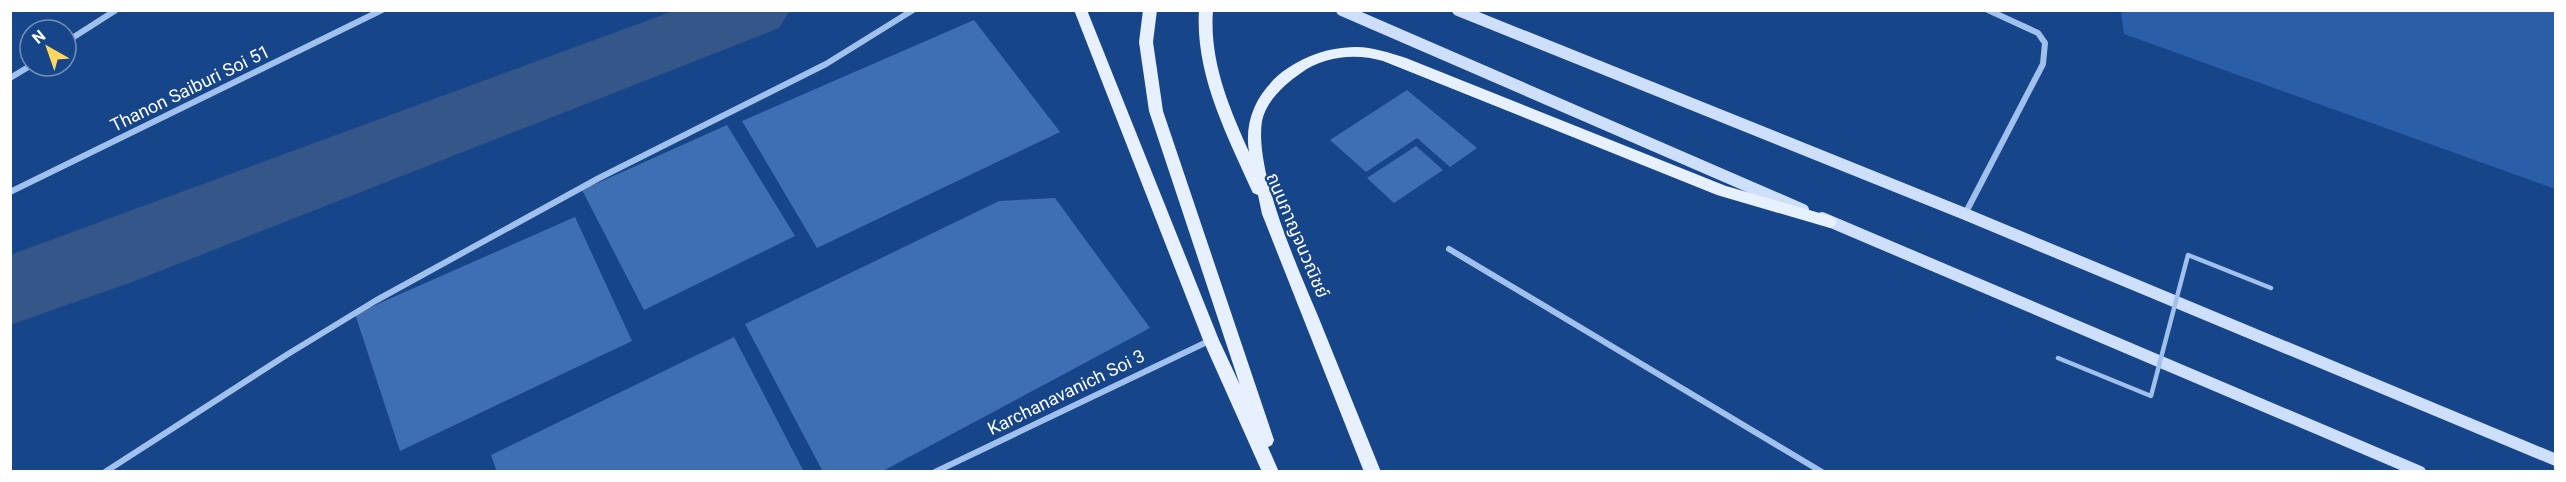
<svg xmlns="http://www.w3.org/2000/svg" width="2566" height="482" viewBox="0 0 2566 482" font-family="Roboto,'Noto Sans Thai',sans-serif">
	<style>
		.green { fill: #2a5ea9 }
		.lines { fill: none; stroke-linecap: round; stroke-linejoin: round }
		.river { fill: #355689; fill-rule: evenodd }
		.building { fill: #3f6fb3 }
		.street { stroke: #a0c0ee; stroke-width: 6 }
		.secondary { stroke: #cddffa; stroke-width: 12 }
		.primary { fill: #e7f0ff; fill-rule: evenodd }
		.lane-bridge { stroke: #a0c0ee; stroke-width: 4.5 }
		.labels { text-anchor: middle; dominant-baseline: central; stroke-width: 4.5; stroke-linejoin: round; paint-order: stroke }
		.street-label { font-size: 18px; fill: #fff; stroke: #17458a }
	</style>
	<rect width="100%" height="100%" fill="#17458a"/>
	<path class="green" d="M2121,11h434v178l-431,-155z"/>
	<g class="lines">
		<path class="river" d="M676,10h114l-11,18 -647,254 -122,43v-70z"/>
	</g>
	<path class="building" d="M974,20l86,112 -243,116 -75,-127z
		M1407,90l70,58 -27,19 -33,-29 -51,34 -36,-32z
		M727,125l68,111 -151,74 -62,-120z
		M1416,146l27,24 -49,33 -27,-25z
		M1055,198l95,130 -269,144h-58l-78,-148 254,-123z
		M575,217l57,124 -232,110 -45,-137z
		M734,337l70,135h-307l-6,-17z"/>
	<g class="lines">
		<path class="street" d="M66,42l50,-32
			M10,78l20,-12
			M10,192l372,-182
			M1965,214l78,-150 2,-21 -7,-10 -50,-23
			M1449,249l373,223
			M105,472l183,-118 87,-53 224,-123 227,-114 87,-54
			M935,472l276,-132"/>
		<path class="secondary" d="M1342,10l461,200
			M1458,10l507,204 591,246
			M1822,218l598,254"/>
		<path class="primary" d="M1074,10h13l132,330 21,45 -91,-274 -10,-69 4,-32h14l-4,32 10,69 111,329 -2,5 -4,2 11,25h-17l-59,-132z
			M1199,10h14c-4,51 16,97 36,142 -10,-62 50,-105 107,-105 17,0 34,6 50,11l320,128 104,30 5,2 2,4 -2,4 -5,2 -113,-33 -334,-134c-27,-8 -59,-5 -82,12 -16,11 -35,28 -39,48 -8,51 36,147 56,195 21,52 42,104 63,156h-17l-102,-258 -4,-19 -5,-2 -2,-4c-25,-56 -56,-115 -52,-179z"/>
		<path class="lane-bridge" d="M2058,358l93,38 37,-141 83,33"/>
	</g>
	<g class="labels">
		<g class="street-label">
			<text transform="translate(190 88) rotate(-26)">Thanon Saiburi Soi 51</text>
			<text transform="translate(1298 235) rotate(67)">ถนนกาญจนวณิชย์</text>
			<text transform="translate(1066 392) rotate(-26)">Karchanavanich Soi 3</text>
		</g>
	</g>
	<rect width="2566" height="482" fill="none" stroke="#ffffff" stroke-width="24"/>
	<g transform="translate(48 48) rotate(320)"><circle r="28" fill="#17458a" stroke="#748fb9" stroke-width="1.5"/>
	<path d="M0-4.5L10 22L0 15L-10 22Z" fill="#ffd75d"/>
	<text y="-9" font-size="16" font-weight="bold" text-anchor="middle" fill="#ffffff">N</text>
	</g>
</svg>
